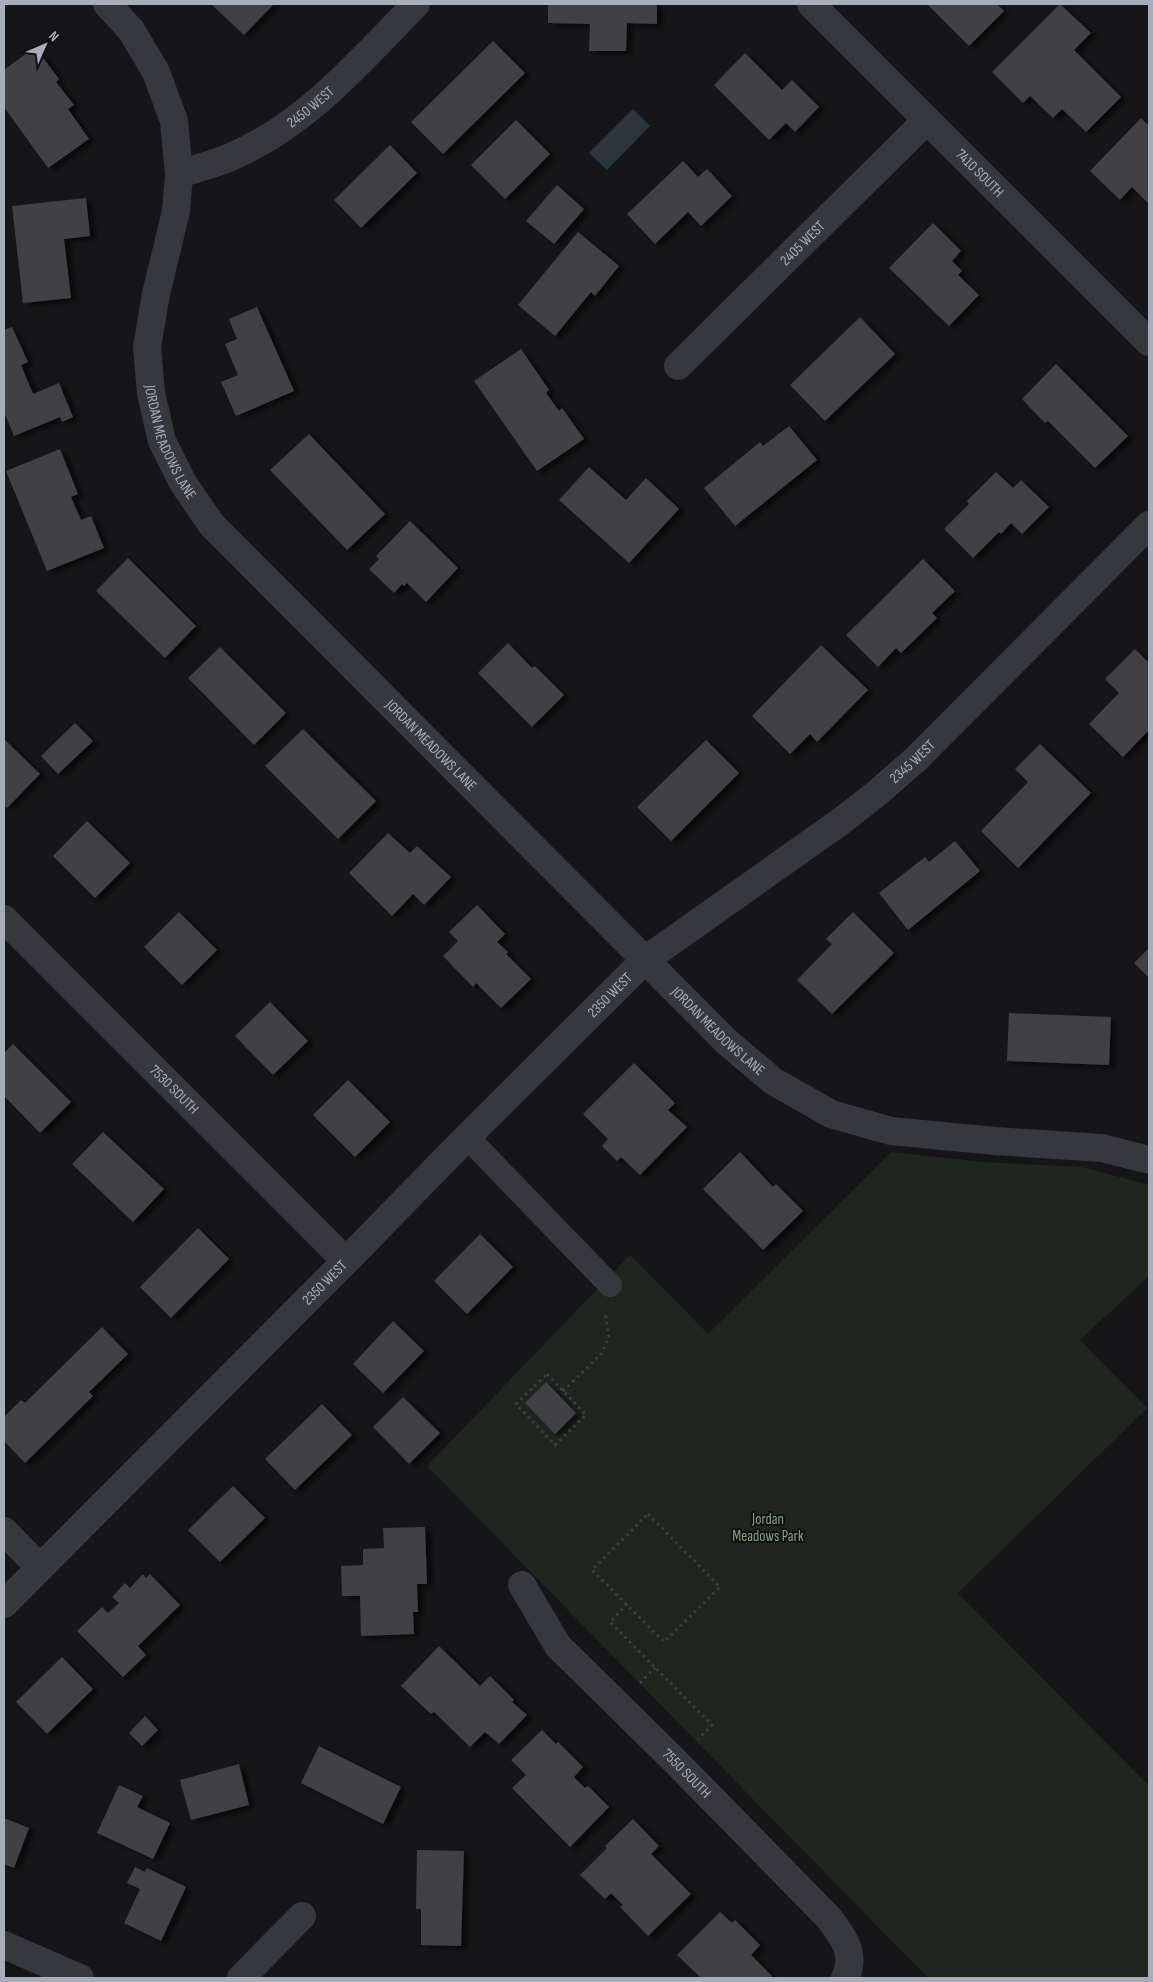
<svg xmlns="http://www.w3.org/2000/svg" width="1153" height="1982" viewBox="0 0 1153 1982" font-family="'Sofia Sans Condensed',sans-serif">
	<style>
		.green { fill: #1e261f }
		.water { fill: #2c353c }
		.building { fill: #404145; filter: url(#shadow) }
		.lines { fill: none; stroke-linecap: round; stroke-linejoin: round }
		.path { stroke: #3d3f44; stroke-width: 3; stroke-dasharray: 2.5 4; stroke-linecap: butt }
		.pedestrian { stroke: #37383d; stroke-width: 24 }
		.minor { stroke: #37383d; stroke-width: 28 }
		.labels { text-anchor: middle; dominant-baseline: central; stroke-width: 4; stroke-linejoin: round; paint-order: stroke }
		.street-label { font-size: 15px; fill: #a8adb8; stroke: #111113 }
		.park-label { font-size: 15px; fill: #7fa381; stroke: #111113 }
	</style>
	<defs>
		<filter id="shadow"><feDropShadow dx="5.5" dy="3" stdDeviation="2.5" flood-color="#0009"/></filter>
	</defs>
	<rect width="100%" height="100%" fill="#161618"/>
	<path class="green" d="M891,1152l92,10 100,5 66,18v91l-69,64 67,68 -189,185 191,193v192h-221l-501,-512 203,-211 78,79z"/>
	<path class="water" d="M633,109l17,17 -43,44 -18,-17z"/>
	<path class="building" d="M211,4h63l-30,31z
		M548,4h109v20l-30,-1 -1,28h-37l1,-27 -42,-1z
		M927,4h70l7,7 -35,35z
		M1060,4l31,29 -17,17 47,47 -35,35 -24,-23 -9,9 -23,-22 -7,7 -31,-31z
		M493,41l32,32 -82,81 -32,-32z
		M35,47l24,32 -3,3 18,23 -6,4 21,30 -41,29 -44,-61v-37z
		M745,53l37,37 10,-10 27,27 -24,25 -9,-9 -17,17 -55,-55z
		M1141,118l8,8v78l-17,-17 -12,13 -30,-29z
		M516,120l34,34 -45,45 -34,-34z
		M390,145l27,28 -56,55 -27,-28z
		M683,161l15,16 9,-8 25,27 -31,30 -13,-14 -33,32 -28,-30z
		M557,185l27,24 -30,35 -28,-23z
		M86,198l4,38 -26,3 7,59 -48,5 -11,-97z
		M933,223l28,28 -9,10 10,10 -4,4 21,20 -30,31 -60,-58z
		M578,232l41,34 -24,30 -4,-4 -36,44 -37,-31z
		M257,307l37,84 -58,25 -15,-34 17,-7 -13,-31 12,-5 -8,-20z
		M860,317l35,37 -70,67 -35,-36z
		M12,327l16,35 -7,3 12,29 26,-11 14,34 -11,5 -2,-5 -46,19 -10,-24v-82z
		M521,349l28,41 -3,3 13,18 3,-3 22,31 -47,32 -63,-90z
		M1056,364l72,72 -33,32 -47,-47 -3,2 -23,-24z
		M789,426l28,34 -82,66 -31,-38 56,-46 3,4z
		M309,434l76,80 -38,36 -77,-80z
		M60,449l18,45 -7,3 10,23 10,-4 13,32 -57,23 -41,-100z
		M589,467l37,33 20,-22 33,31 -50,54 -70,-63z
		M996,472l17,16 8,-8 28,27 -27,27 -11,-11 -10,11 -2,-2 -26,26 -29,-29 25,-25 -2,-3z
		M410,521l48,47 -32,34 -19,-19 -3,3 -2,-2 -8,9 -25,-24 10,-10 -3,-3z
		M128,558l68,68 -31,32 -69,-67z
		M923,559l32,32 -23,22 5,5 -36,35 -5,-5 -18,19 -32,-32z
		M508,643l24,25 3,-2 29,29 -32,32 -54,-54z
		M821,645l47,45 -51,52 -7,-8 -20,20 -38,-38z
		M220,647l66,66 -32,32 -66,-67z
		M1135,649l14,14v67l-26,27 -34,-33 30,-31 -14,-14z
		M75,723l18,18 -35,33 -17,-18z
		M303,729l73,72 -38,38 -73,-73z
		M4,739l36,35 -33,34 -3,-3z
		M706,740l33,33 -68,68 -34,-34z
		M1040,744l51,49 -73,75 -37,-37 47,-49 -13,-13z
		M87,821l43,42 -35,35 -42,-42z
		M388,833l22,20 7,-7 34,31 -27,28 -11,-11 -21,22 -43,-43z
		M955,841l25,30 -72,59 -29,-37 46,-36 4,5z
		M477,905l28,29 -8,8 11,10 -2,2 25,25 -30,29 -25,-25 -3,4 -30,-31 15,-15 -9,-9z
		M179,912l38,38 -35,35 -38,-38z
		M853,912l41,41 -62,61 -35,-34 35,-36 -6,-5z
		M1149,948v30l-15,-15z
		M270,1002l38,39 -35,34 -38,-39z
		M1009,1013l102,4 -2,48 -102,-4z
		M13,1044l58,58 -31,31 -36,-37v-43z
		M634,1063l41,40 -7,7 19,17 -47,48 -19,-18 -4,4 -15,-15 6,-7 -25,-25z
		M348,1080l42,42 -35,35 -42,-42z
		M103,1132l61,57 -31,33 -61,-58z
		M740,1152l33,35 3,-3 27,27 -40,39 -60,-61z
		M198,1228l31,31 -58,59 -31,-31z
		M480,1234l33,33 -46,47 -33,-33z
		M393,1321l31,30 -41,42 -30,-29z
		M102,1327l26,27 -39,38 4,4 -68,67 -21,-22v-24l17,-17 4,3z
		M546,1382l30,31 -21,21 -30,-31z
		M403,1397l37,36 -31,31 -36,-37z
		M322,1404l30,31 -57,55 -30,-31z
		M233,1486l32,32 -45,44 -32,-32z
		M425,1527l2,57h-10l1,28h-5l1,22 -53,2 -1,-40h-18l-1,-30 22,-1v-16l21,-1 -1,-20z
		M143,1574l3,4 4,-4 30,31 -42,41 8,9 -23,22 -46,-46 25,-24 6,6 11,-10 -7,-6 13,-14 5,5z
		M439,1646l41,40 10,-10 24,24 -2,2 15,13 -28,29 -14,-12 -15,15 -36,-35 -3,2 -30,-28z
		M62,1657l31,32 -46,45 -31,-32z
		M145,1716l13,14 -16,16 -13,-13z
		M542,1730l14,14 2,-2 25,25 -9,10 11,11 3,-2 21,21 -39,40 -58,-59 14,-13 -15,-15z
		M319,1746l82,41 -18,37 -82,-41z
		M239,1764l10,41 -58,15 -11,-40z
		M119,1785l24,11 -6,11 33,16 -17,36 -56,-26z
		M4,1818l25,10 -15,40 -10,-4z
		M633,1819l26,27 -8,8 40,40 -43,42 -28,-29 3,-2 -12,-12 -6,6 -25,-24 27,-27 -2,-2z
		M417,1850l47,1 -3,95 -40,-1v-36h-5z
		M135,1867l10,5 2,-4 39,19 -25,54 -37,-18 16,-34 -13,-6z
		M720,1912l12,11 3,-3 25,25 -9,10 21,21 -2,2h-69l-24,-23z"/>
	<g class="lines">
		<path class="path" d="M547,1374l39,41 -31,30 -39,-41z
			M563,1391l38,-37 8,-17 -4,-25
			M648,1514l72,73 -56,55 -72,-72z
			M627,1604l-17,18 102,103 -14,14
			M640,1683l15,-15"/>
		<path class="pedestrian" d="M467,1137l143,148"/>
		<g class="minor">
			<path id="s1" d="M107,4l24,26 25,42 18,49 5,53 -3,37 -20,83 -9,53 4,46 11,48 21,42 29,42 515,517 46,39 58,33 60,17 104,10 107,7 47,12"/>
			<path id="s2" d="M811,4l338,338"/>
			<path id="s3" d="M179,174c18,-6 37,-10 54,-18 74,-32 128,-96 183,-152"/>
			<path id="s4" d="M678,366l249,-246"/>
			<path id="s5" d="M4,919l342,342"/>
			<path d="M4,1531l36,37"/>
			<path id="s6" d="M522,1585l36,61 117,115 154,157c14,19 28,36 16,60"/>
			<path id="s7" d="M4,1604l342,-343 121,-124 178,-177 195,-138 36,-28 40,-35 233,-234"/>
			<path d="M4,1945l76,33"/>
			<path d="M241,1978l61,-62"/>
		</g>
	</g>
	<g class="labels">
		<g class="street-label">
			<text stroke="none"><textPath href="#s3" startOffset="149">2450 WEST</textPath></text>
			<text stroke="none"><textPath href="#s2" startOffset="239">7410 SOUTH</textPath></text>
			<text stroke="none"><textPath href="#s4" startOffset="175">2405 WEST</textPath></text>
			<text stroke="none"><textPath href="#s1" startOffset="465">JORDAN MEADOWS LANE</textPath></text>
			<text stroke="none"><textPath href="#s1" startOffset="870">JORDAN MEADOWS LANE</textPath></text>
			<text stroke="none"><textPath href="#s7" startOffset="1242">2345 WEST</textPath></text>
			<text stroke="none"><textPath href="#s7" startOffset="859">2350 WEST</textPath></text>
			<text stroke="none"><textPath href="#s1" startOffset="1275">JORDAN MEADOWS LANE</textPath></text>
			<text stroke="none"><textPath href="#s5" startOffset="241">7530 SOUTH</textPath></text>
			<text stroke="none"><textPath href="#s7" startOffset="454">2350 WEST</textPath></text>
			<text stroke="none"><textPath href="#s6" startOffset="252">7550 SOUTH</textPath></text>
		</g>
		<g class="park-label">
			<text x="768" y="1519">Jordan<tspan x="768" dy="17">Meadows Park</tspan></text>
		</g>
	</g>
	<rect width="1153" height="1982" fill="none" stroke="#a8adb8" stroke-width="10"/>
	<g transform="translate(45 45) rotate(45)" stroke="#111113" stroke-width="4" paint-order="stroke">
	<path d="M0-4L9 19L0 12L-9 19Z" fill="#a8adb8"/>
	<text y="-8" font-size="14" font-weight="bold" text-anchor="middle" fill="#a8adb8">N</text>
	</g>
</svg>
